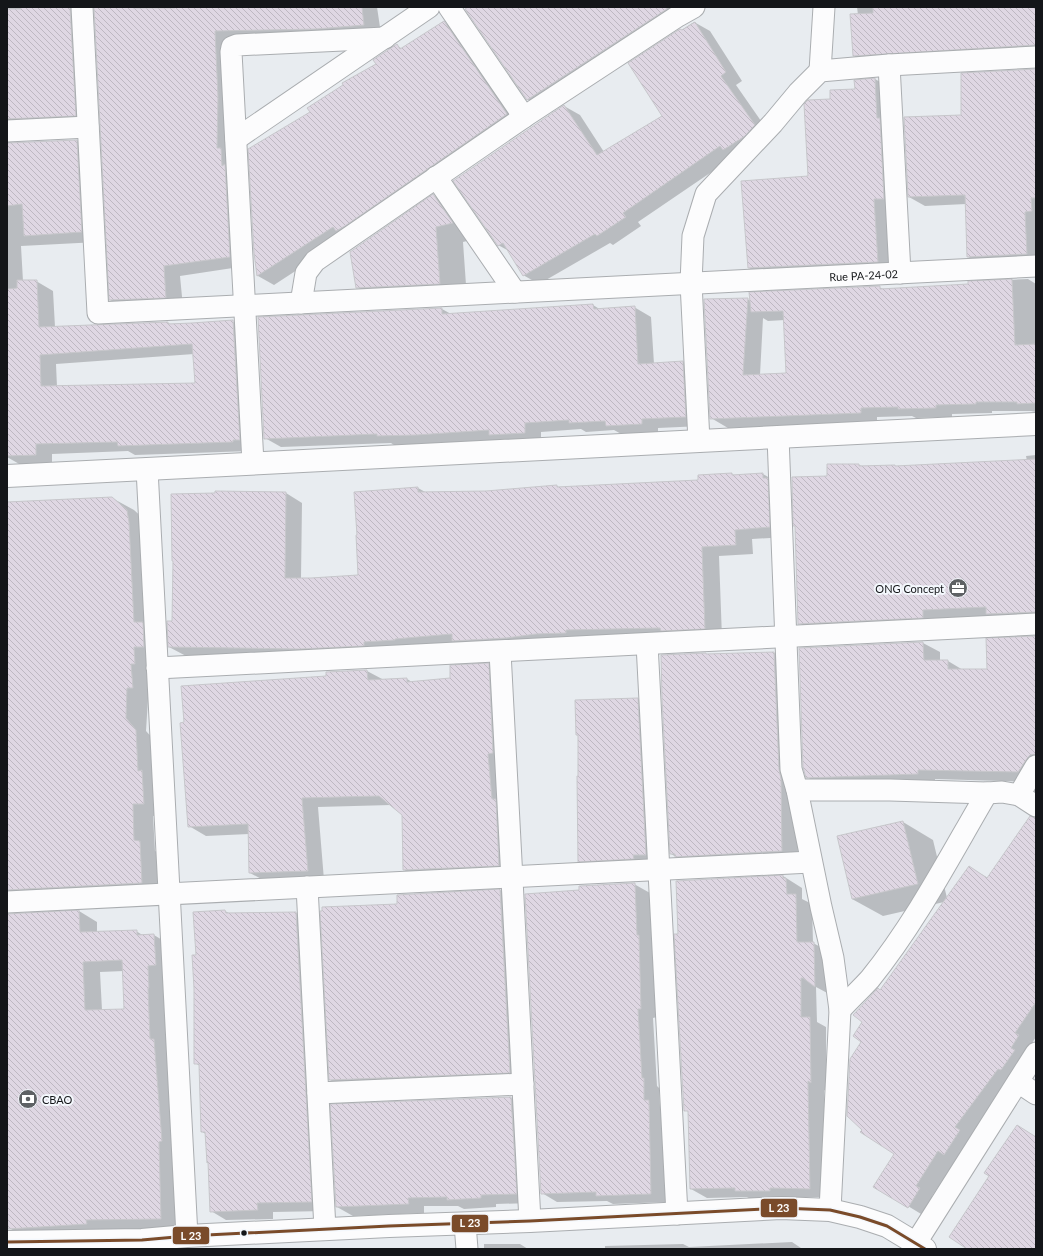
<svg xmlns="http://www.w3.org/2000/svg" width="1043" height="1256" viewBox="0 0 1043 1256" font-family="Lato,sans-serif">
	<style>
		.shadow { fill: #0003; fill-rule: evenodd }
		.building { fill: url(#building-back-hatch); stroke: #c7c7cb; fill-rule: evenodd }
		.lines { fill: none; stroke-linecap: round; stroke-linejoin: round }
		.minor-casing { stroke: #aaadb0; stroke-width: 23 }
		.tertiary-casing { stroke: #aaadb0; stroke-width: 24 }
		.minor { stroke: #fcfcfd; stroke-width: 21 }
		.tertiary { stroke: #fcfcfd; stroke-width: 22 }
		.bus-1-casing { stroke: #f4f8fd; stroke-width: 6 }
		.bus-1 { stroke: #7a4b2a; stroke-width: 3 }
		.bus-dot { fill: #141619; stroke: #f4f8fd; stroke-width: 1.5 }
		.labels { text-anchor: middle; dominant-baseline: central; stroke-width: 4; stroke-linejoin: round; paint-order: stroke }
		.street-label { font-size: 11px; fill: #141619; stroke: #f4f8fd }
		.poi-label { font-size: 11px; fill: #141619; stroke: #f4f8fd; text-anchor: end }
		.line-badge { stroke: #f4f8fd; stroke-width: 1.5 }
		.badge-label { font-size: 11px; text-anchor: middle; font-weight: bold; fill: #fff }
	</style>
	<defs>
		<pattern id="building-back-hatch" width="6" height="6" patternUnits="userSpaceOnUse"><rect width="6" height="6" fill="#dfd7e3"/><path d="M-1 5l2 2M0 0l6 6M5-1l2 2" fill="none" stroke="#beb8c2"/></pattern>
	</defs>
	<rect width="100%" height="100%" fill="#e8ecf0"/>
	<path class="shadow" d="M7,7h84l1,118 -81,16 1,3 65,-3 16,9 5,92 -77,4 2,35h13l17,10 2,36 113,-4 6,3 59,-4 17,9v120l-115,4 -7,-4 -76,3v10l-31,1 -14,-8zM194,354l2,30 -139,3 -1,-23z
		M95,7h282l4,27 -150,6 15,226 -66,10 3,31 -56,2 -17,-9z
		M465,7h234l-154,102 -17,-9z
		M857,7h179v47l-166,11 -16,-9 4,-41z
		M694,22l16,9 32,50 -6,4 34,49 -35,22 -97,66 3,4 -28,19 -3,-2 -71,41 -16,-9 -14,-24 -11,-6 66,-139 16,9 24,37 60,-36 -34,-53z
		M444,23l16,9 62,91 -248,162 -16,-9 -3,-23 56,-141 66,-48 20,-19 5,4z
		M1036,70v193l-52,3 -16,-9 -2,-53 -41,2 -16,-9 53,-81z
		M875,79l24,14 2,182 -129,6 -23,-13 60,-91 22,-77 25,-10 -1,-9z
		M433,195l27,16 19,27 -16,4 4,57 -83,4 -27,-16z
		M1028,279l8,5v128l-5,-1h-39v2l-40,1v3l-36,1 -4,-2 -35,1v5l-149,6 -17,-10 36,-119 4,2 128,-14 6,3 84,-5v-3zM763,318l5,3 17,-1 2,54 -27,1z
		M593,305l8,5 33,-3 17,10 3,47 29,-2 16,10 3,54 -44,2v5l-35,2 -9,-5 -28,2 -5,-3 -40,3v10l-35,2 -7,-4 -105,5 -3,-2 -110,4 -16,-9 177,-129 9,5z
		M1036,455v168l-220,10 -17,-10 29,-146 31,-12 3,1h32l3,1 130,-6 -1,-5z
		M732,474l3,2 28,-2 17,10 6,53 -34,2 1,15 -34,2 3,82 -536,18 -17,-9 4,-25 113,-129 16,10 -1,76 58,-3 59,-88 9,5 59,-1 71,-6 3,2 139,-7z
		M112,498l22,12 13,12 6,177h-5l-2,32 11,12 7,72 -11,1 2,35 6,3 1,41 -155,7v-11l4,-2h-4v-386z
		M1036,637v145l-101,-3v4l-111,4 -17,-10 116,-134 17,9v9h8l15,9h25z
		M774,653l16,9 7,127 1,71 -111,3 -16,-9 35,-200 2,1z
		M488,664l17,10 11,201 -95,4 -17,-9 -1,-55 -12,-10 -73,2 6,73 -57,2 -17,-9 -1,-39 -43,2 -17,-10 138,-149 40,-6 17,9 23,-1 5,3 39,-3z
		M638,699l18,11 8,155 -66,7 -19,-11v-125l-2,-1z
		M1036,819v218l-4,6 4,3 -80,114 -24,36 4,3 -10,18 -51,-31 20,-32 -32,-24v-89l17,-50 64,-89 -61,14 -31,-17 51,-77 30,18 14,58 22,-31 19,11z
		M783,876l19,12v11l10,5 1,39 17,9 1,43 -15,-8 1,35 9,5v64l-2,-1 2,107h-41v2l-33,1 -5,-3 -40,1 -16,-9 -2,-77 -4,-2z
		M634,884l16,9 7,124 -4,1 4,68 2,2 1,19 4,3 3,92 -54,2 -6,-3 -50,1 -15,-9 38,-302z
		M500,890l17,10 10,182 -180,8 -17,-10 68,-175v-9z
		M79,911l18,11v10l39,-1 8,5 10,-1 18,11 7,283 -152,9 -18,-10 -2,-38v-275zM124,971l1,39h-23l-2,-38z
		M225,911l6,3 65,-1 16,9 15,289 -54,1v7l-47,1 -15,-9 -2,-48 -1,-1 -2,-28 -4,-2 -2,-66 -5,-3 2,-107z
		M511,1098l16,9 5,96 -36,1v3l-32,2 -6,-3h-34v7l-71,3 -16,-9 -5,-102z
		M792,1242l9,6 9,1h-246l41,-1v-2l78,-2 6,3z
		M484,1244h36l8,5h-44z"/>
	<path class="building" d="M21,7h49l6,109 -69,3v-110h14z
		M94,7h39v1h42v-1h187l2,18 -48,4 -101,2 3,66 -1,51h4l1,18 3,-2 5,93 -66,9 2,32 -57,2z
		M468,7h198l1,2 -140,91 -62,-91z
		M873,7h163v38l-183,11 -3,-42 23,-1z
		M444,21l63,93 -162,112 -9,5 -3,-4 -76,49 -3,-23 -6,-104 62,-37 -3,-4 36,-23 -1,-2 34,-19 -3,-4 24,-16 3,5z
		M695,22l31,50 -5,4 34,49 -10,11 -22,14 -3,-4 -97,67 3,4 -29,19 -2,-2 -72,42 -20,-33 -5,3 -45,-65 111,-76 33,50 65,-39 -34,-53 52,-34 2,1z
		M1036,69v129h-5l1,13 -7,1 2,42 -60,3 -2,-62 -57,2 -4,-80 57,-2v-42z
		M875,78l2,40h3l4,81h-10l4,63 -130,6 -7,-87 67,-5 -4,-72 4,-4 22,-1v-9l25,-1 -1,-9z
		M77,140l5,92 -58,4 -2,-32 -15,2v-63z
		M433,194l20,29 -17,4 4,57 -84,4 -6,-36z
		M1012,279l3,66 21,-1v59l-19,1v-2h-41v2l-40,1v3l-38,1v-2l-37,1v5l-151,6 -6,-120 44,-1 -5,77 43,-2 -3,-62 -32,1 -2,-20 131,-6v3l88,-5v-3z
		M17,280h20l2,47 129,-5v2l24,-1 41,-3 7,120h-7v2l-115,4 -1,-4 -81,2v11l-29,1v-167l10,-1zM192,344l3,39 -154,3 -1,-31z
		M593,304l1,5 41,-3 3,58 45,-3 3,56 -44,2v5l-36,2 -1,-5 -36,2v-3l-44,3v10l-36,2v-5l-72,5 -40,1v-2l-113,5 -6,-122 184,-9v6z
		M1036,459v153l-50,2v-7l-63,3v8l-125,6 -3,-98h-2l-1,-49 35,-1v-12h32v2l36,-1v1z
		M732,473v2l31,-2v5h5l2,49 -35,3 1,15 -34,2 3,82 -44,2 -1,-3 -94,2v3l-30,1 -30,4 -54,3v-7l-57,5v1l-31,2v4l-64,3 -132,-2 -1,-26h5l1,-60h-1l-1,-67 44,-1v-2l71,1 -1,86h26l47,-3 -2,-40h1l-3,-43 64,-5v5l68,-1 71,-6v2l141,-7v-5z
		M112,497l15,13 2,12 5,100h9l1,25h-10l1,17h-4l2,24h-6l-1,30 10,12 2,41 4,-1 2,34h-11l1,36 6,1 2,42 -135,7v-388z
		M1036,636v118l-6,1 -4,5 -8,12 -100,-2v4l-112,4 -3,-11 -4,-119 124,-6 1,18h24v9h39l-1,-31z
		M774,652l5,117 2,10 1,72 -107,6v-3h-5l-8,-156 -1,-43 45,-2v1z
		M489,663l4,90 -5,1 4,45h4l3,67 -96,4 -1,-55 -23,-19 -77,2 6,73 -59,2 -1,-49 -60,3 -8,-104 4,-1 -3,-36 145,-10v-4l41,-2 1,10 39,-2v4l43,-4v-13z
		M638,698l8,157h-13l1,4 -56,3 -1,-86h1v-41h-2l-1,-35z
		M1030,816l6,2v184l-21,31 4,2 -8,13 4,2 -14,20 -3,-1 -43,58 5,3 -16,25 -6,-4 -22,35 4,2 -12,20 -35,-21 21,-33 -34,-22 2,-2 -15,-14 3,-57 11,-17 -8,-6 9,-14 -9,-7 25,-27 2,2 89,-124 18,12z
		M903,821l15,63 -66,15 -15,-63z
		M783,875v3h3l1,16h9l1,48h17l1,45 -12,-9h-2v39h9l1,66 -3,-2 2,108 -40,-1v3h-35v-3l-45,1 -2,-78h-4l-10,-177h4l-2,-53z
		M635,883l2,52h2l2,74h-3l4,69h2v22h5l2,94 -55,2v-4l-55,2 -16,-300 54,-4v-4z
		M500,889l10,184 -181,7 -9,-169h2v-4l75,-3v-9z
		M79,910l1,22 57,-2v5l17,-1 2,31 -8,1 1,22h-1l2,51h4l8,102 -3,1 2,77 -75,1 1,4 -79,5 -1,-22v-293zM122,960l2,49 -39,1 -2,-48z
		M225,910l1,3 70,-1 16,290 -55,1 1,7 -48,2 -2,-50 -1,1 -2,-31h-4l-2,-68h-5v-76l-2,-33h4l-3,-43z
		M511,1097l6,97 -36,1v3l-34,2v-3l-39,1 1,6 -73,3 -6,-103z
		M1017,1125l19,12v112h-69l-18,-12 40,-61 -5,-3z"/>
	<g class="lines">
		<defs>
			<g id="minor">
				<path id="s1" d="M82,7l16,306 938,-47"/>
				<path d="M449,7l75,110"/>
				<path d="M889,65l11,208"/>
				<path d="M820,71l4,-64"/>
				<path d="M7,131l81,-4"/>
				<path d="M236,139l193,-132"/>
				<path d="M436,177l79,115"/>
				<path d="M301,303l5,-30 9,-12 209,-144 154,-101 16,-9"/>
				<path d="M778,437l13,332 6,21 24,117 12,51 7,52 -10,200"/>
				<path d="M699,441l-8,-158 2,-47 13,-42 67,-71 25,-30 22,-22 69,-6 147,-8"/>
				<path d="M253,463l-22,-411 1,-5 5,-2 148,-7"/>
				<path d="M147,469l40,767"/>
				<path d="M647,644l30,570"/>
				<path d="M500,652l30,569"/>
				<path d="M157,668l879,-44"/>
				<path d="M797,790h93l97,3 15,-1 17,3 17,11"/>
				<path d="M1019,795l17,-29"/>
				<path d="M307,887l18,342"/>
				<path d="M7,902l804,-40"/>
				<path d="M840,1010c10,-11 21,-21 30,-31 46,-57 80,-123 117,-186"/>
				<path d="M1018,1082l18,12"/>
				<path d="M318,1093l205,-9"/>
				<path d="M465,1224l2,25"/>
				<path d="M912,1249l124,-196"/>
			</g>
			<path id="tertiary" d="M7,476l1029,-52
				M7,1242l135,-2 45,-4 202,-10 141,-5 251,-13 49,2 30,7 27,9 38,23"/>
		</defs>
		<use href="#minor" class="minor-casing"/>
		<use href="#tertiary" class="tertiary-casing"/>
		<use href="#minor" class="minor"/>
		<use href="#tertiary" class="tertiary"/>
		<defs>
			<path id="bus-1" d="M7,1242l135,-2 45,-4 202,-10 141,-5 251,-13 49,2 30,7 27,9 38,23"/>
		</defs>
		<use href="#bus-1" class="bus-1-casing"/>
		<use href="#bus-1" class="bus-1"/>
	</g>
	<defs>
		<symbol id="office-disc" viewBox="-11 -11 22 22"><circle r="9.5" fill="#5e6164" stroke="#f4f8fd"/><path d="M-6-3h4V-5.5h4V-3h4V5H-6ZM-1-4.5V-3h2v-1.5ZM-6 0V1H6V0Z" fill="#fff"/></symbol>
		<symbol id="bank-disc" viewBox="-11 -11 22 22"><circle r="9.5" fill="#5e6164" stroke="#f4f8fd"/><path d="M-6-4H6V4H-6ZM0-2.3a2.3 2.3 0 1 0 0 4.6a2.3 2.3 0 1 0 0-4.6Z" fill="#fff"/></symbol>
	</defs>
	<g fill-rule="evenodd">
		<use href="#office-disc" x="947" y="577" width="22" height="22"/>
		<use href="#bank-disc" x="17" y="1088" width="22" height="22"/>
	</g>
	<circle class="bus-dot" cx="244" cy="1233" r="3.5"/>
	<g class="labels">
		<g class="street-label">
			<text stroke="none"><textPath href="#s1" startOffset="1073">Rue PA-24-02</textPath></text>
		</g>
		<g class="poi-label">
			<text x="944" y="588">ONG Concept</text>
			<text x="42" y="1099" text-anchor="start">CBAO</text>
		</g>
	</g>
	<g class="line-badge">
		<rect x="760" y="1198" width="38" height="20" rx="4" fill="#7a4b2a"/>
		<rect x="451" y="1214" width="38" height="19" rx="4" fill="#7a4b2a"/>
		<rect x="172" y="1226" width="38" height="19" rx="4" fill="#7a4b2a"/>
	</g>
	<g class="badge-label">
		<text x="779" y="1212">L 23</text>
		<text x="470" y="1227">L 23</text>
		<text x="191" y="1240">L 23</text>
	</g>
	<rect width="1043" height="1256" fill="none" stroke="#141619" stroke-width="16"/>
</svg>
